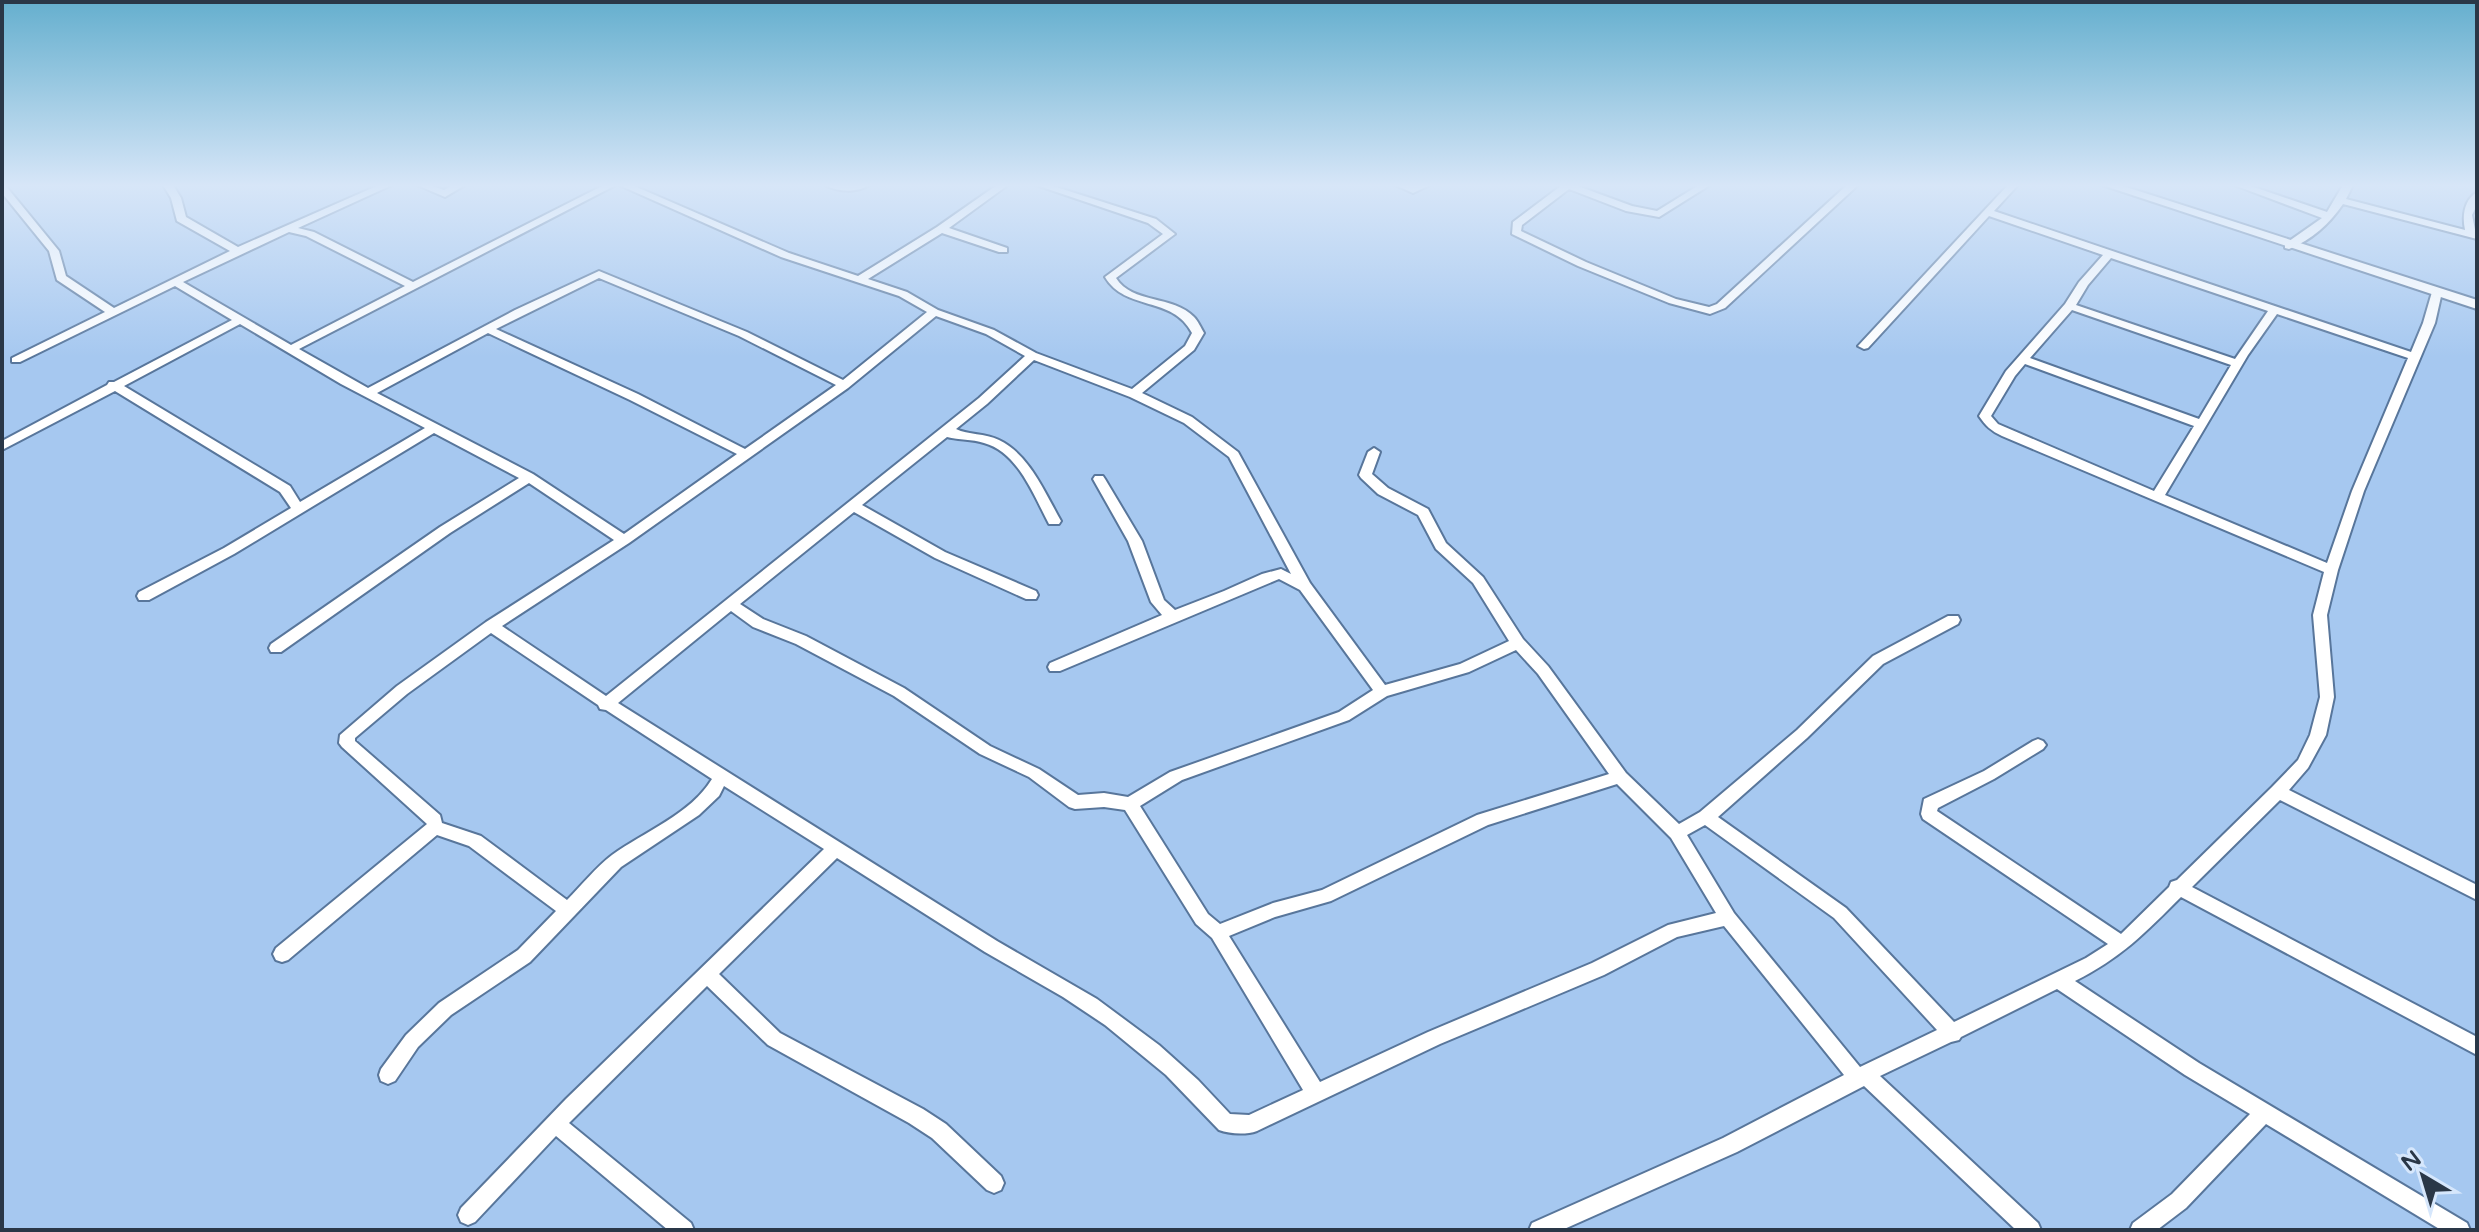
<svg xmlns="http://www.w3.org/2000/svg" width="2479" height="1232" viewBox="0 0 2479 1232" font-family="'Varela Round',sans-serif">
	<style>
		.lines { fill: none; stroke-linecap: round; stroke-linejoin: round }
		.minor-casing { stroke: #58769b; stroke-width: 4 }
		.tertiary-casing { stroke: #58769b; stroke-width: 4 }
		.minor { fill: #fff; fill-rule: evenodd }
		.tertiary { fill: #fff; fill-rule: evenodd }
	</style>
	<rect width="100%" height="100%" fill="#a6c8f0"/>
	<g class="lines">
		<defs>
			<path id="minor" d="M2,185h3l54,66 7,25 48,32 116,-57 -53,-30 -6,-23 -8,-13h10l8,13 5,19 52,30 141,-62h13l-94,43 16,4 99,50 191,-97h12l-317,164 69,39 147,-78 84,-39 148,61 96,48 84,-68 -28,-16 -118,-39 -162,-72h13l157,68 69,23 79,-49 60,-42h11l-59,43 58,20v4h-8l-57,-19 -74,46 39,13 31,18 56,20 42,23 96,36 53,-43 7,-13c-20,-38 -66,-21 -87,-56l58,-43 -15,-11 -112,-38h14l106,34 19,15 -59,44c16,26 57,17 78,39 4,4 7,11 10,16l-10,17 -52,43 50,24 46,35 72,131 75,102 75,-21 49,-23 -36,-58 -37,-34 -18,-34 -40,-21 -17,-16 -2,-3 9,-23 6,-4 6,4 -8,22 16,14 40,21 18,34 37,34 40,62 25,27 78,107 53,51 21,-12 97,-82 76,-74 75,-40h10l2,4 -2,4 -75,40 -76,74 -89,79 128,91 108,114 132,-64 22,-14 -185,-125 -2,-5 3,-15 60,-28 49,-30 5,-2 5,2 3,4 -3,4 -49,30 -56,29 -1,3 184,123 48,-47 2,-5 6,-2 95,-93 26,-27 12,-25 10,-38 -7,-82 11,-43 -322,-136c-11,-5 -16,-10 -23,-20l27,-45 59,-67 14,-22 24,-27 -114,-39 -121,132 -4,1 -6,-3 150,-161h10l-24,26 417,141 12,-29 9,-31 5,-3 4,1 1,2 -7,31 -71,168 -26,79 -11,45 7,82 -8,38 -18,33 -19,22 188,95v15l-197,-100 -88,87 285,150v18l-296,-158c-36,36 -60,61 -106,84l124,82 268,160 3,7h-29l-175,-106 -80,84 -29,22h-27l3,-7 39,-29 78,-80 -65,-39 -128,-86 -96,48 -2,3 -8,2 -71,34 158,147 3,7h-25l-152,-144 -127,66 -175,78h-33l3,-7 191,-85 121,-63 -120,-149 -47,11 -73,38 -164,69 -183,87c-11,4 -27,3 -38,-1l-53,-55 -61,-50 -42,-28 -78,-45 -148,-94 -118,116 61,59 143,76 23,15 55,52 3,7 -3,7 -7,3 -7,-3 -55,-52 -23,-15 -141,-78 -61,-59 -138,137 122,100 3,7h-26l-112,-94 -81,86 -7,3 -7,-3 -3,-7 3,-7 105,-109 258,-250 -100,-63 -5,10 -20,19 -78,52 -91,95 -79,53 -33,32 -23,34 -7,3 -7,-3 -2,-6 2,-6 25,-34 33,-32 79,-53 38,-39 -87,-65 -32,-11 -149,125 -6,2 -6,-2 -3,-6 3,-6 151,-124 -85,-77 -3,-4 1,-8 57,-49 89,-64 128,-82 -85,-57 -79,50 -169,119h-10l-2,-4 2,-4 169,-117 79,-49 -85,-45 -200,121 -85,46h-10l-2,-4 2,-4 85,-44 67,-40 -11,-16 -165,-101 -113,59v-9l105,-56 2,-3h5l118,-62 -57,-34 -155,76h-8v-4l93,-46 -48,-32 -8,-29 -47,-58zM289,232l17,4 99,50 -114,59 -108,-63zM2111,258l157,53 -33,48 -159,-54 12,-20zM599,278l140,58 97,49 -91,64 -107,-55 -142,-65zM2072,310l159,55 -32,54 -169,-61zM2277,314l131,44 -56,133 -25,72 -162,-68 83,-140zM936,316l50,18 39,22 -46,42 -373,298 -104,-70 127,-83 219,-155zM240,324l101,60 84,44 -125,74 -10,-16 -166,-100zM488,333l142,67 107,54 -113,80 -91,-60 -156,-81zM1034,360l96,37 54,26 45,34 62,117 -10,-5 -19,5 -38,17 -49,19 -11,-10 -22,-59 -37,-62 -2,-3h-8l-2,3 35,62 23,61 11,13 -112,48 -2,4 2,4h10l219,-92 21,11 73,100 -34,22 -169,60 -42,25 -24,-4 -26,2 -39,-26 -49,-23 -86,-58 -98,-52 -43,-17 -23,-15 114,-92 81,46 91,41h10l2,-4 -2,-4 -91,-39 -83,-47 85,-68c12,3 25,2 37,6 34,9 50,53 65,81h10l2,-3c-16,-28 -32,-67 -62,-81 -14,-7 -31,-5 -43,-11l31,-25zM2025,364l169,62 -40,65 -156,-67 -7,-8 24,-40zM731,611l22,16 43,17 98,52 86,58 49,23 40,30 6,2 29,-2 21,3 71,114 16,14 91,152 -54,25 -19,-1 -32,-34 -39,-35 -62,-46 -100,-58 -379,-238zM491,633l107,72 2,4 6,1 106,69c-21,35 -68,53 -100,76 -16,12 -30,30 -45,45l-86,-64 -39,-13 -2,-8 -85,-74v-3l52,-44zM1516,650l22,24 71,100 -132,41 -155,75 -49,13 -53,21 -12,-10 -68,-108 42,-26 167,-60 38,-24 82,-24zM1617,784l54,54 45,75 -48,12 -76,38 -164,69 -108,50 -91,-146 46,-19 56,-16 157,-76zM1705,825l129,93 103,112 -77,37 -126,-154 -47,-78z
				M417,185h13l14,5 9,-5h12l-20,12z
				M825,185h44c-12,8 -31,7 -44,0z
				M1395,185h35l-17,8z
				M1562,185h13l57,21 25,5 42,-26h11l-51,32 -33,-6 -57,-22 -47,36 -1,6 65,31 90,37 33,8 8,-3 130,-119h11l-133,123 -15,6 -41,-11 -91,-37 -66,-32 1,-12z
				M2234,185h14l79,27 16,-27h10l-7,14 119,31c-3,-14 -1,-30 12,-38v13l-5,10 5,24 -134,-35c-13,19 -31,36 -54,45l-4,-1v-4l37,-26z"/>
			<path id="tertiary" d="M2102,185h18l357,115v9z"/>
		</defs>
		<use href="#minor" class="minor-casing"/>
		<use href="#tertiary" class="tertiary-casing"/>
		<use href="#minor" class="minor"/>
		<use href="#tertiary" class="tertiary"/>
	</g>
	<linearGradient id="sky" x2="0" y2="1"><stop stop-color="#65afce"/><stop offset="0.52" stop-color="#d7e6f8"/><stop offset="1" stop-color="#d7e6f8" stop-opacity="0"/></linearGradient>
	<rect width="2479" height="357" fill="url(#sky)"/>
	<rect width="2479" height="1232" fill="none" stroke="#2a3747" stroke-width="8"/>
	<g transform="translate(2423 1176) rotate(322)" stroke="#d6e7fc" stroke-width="6" paint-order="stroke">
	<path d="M0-6L14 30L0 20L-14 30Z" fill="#2a3747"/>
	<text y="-12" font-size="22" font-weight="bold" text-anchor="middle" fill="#2a3747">N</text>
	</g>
</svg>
